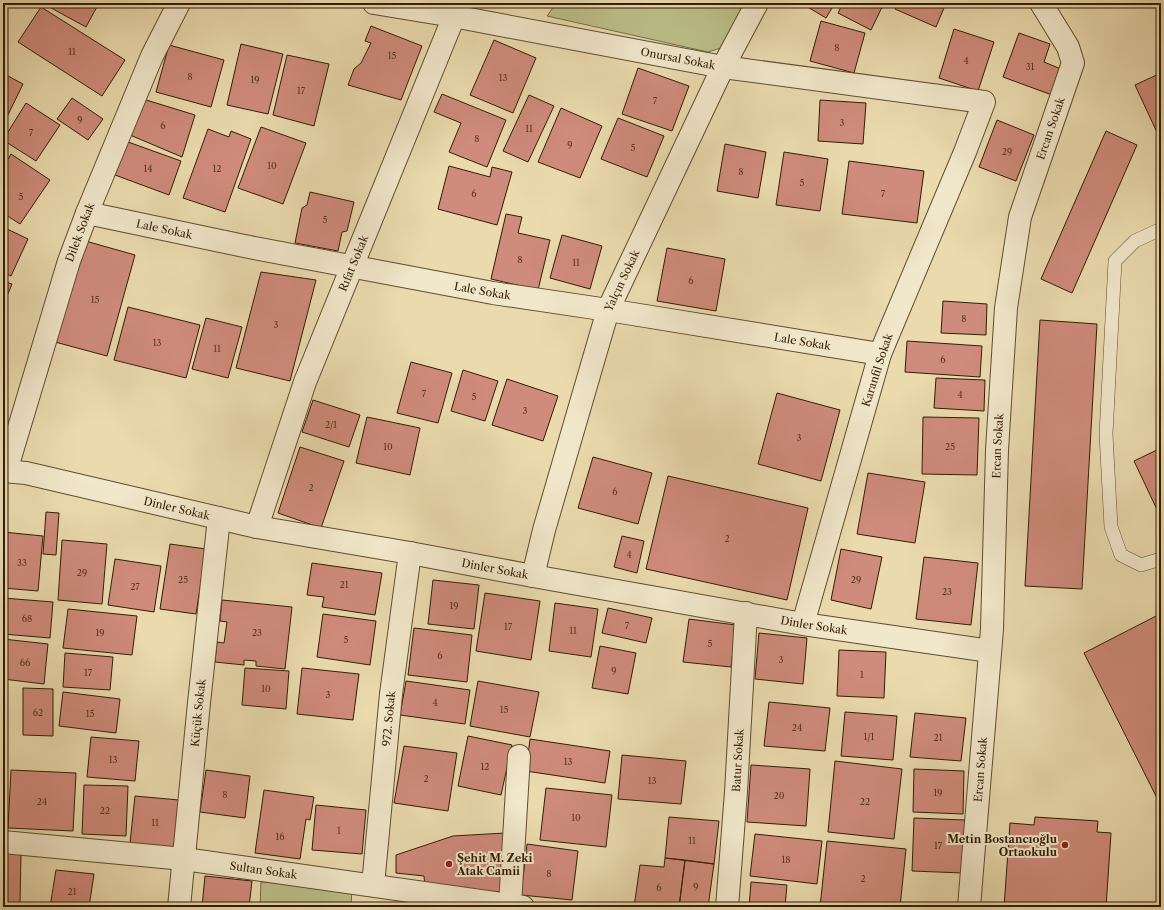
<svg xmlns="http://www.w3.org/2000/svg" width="1164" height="910" viewBox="0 0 1164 910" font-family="'Libre Caslon Text',serif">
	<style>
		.green { fill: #bbbe88; stroke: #766e45 }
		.building { fill: #cf8b7b; stroke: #321d02 }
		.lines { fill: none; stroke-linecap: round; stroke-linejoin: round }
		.service-casing { stroke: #604c2d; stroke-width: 14 }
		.minor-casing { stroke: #604c2d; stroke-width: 24 }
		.service { stroke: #f1e7ca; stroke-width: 13 }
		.minor { stroke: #f1e7ca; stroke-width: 22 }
		.poi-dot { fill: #8f2418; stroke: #f1e7ca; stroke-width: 1.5 }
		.labels { text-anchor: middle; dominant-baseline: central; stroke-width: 4; stroke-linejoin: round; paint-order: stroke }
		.number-label { font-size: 9px; fill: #593820 }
		.street-label { font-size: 11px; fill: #321d02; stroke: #f1e7ca }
		.poi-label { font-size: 11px; font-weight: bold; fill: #321d02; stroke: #f1e7ca; text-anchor: end }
	</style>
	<rect width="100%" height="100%" fill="#eadaae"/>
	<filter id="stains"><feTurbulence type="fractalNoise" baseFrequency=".005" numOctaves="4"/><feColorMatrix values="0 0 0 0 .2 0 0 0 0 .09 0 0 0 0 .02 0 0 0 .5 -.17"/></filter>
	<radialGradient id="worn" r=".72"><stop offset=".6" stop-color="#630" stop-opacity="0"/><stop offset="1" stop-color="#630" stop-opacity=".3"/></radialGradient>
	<path class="green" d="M556,3h191l-23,44 -16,5 -161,-36z
		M261,882l91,6 -1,19h-91z"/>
	<path class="building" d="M42,3h57l-13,24z
		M801,3h34l-9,15z
		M843,3h41l-13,27 -33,-17z
		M898,3h48l-10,24 -41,-18z
		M41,7l84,53 -23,36 -84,-54z
		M821,21l44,12 -11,40 -44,-12z
		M371,26l51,20 -21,54 -53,-15 6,-16 7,-6 10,-20 -6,-2z
		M954,29l40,13 -16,49 -39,-13z
		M1019,33l31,11 -6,18 17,7 -9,26 -49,-18z
		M494,40l42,18 -23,55 -43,-18z
		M241,44l42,10 -15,60 -41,-9z
		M169,45l55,15 -13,47 -55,-15z
		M287,55l42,9 -15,62 -41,-11z
		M638,68l51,18 -17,45 -50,-17z
		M1161,73v68l-26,-56z
		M8,76l15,8 -20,41v-45l1,1z
		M442,94l64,26 -19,47 -38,-15 12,-29 -27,-11z
		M529,95l25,11 -26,56 -25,-11z
		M72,98l31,21 -15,21 -31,-21z
		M143,99l52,16 -13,42 -52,-22z
		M820,100l46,3 -3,41 -45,-3z
		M26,103l34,22 -24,36 -33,-21z
		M561,108l41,18 -22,52 -42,-16z
		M618,118l46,18 -17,41 -46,-18z
		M997,120l37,15 -18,46 -37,-14z
		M261,127l45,16 -23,61 -45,-16z
		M208,129l21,8 2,-6 20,8 -26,73 -42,-14z
		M1106,131l31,14 -65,148 -31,-14z
		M128,142l53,19 -12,34 -54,-20z
		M725,144l41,8 -8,46 -41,-7z
		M784,152l44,7 -8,52 -44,-6z
		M11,154l39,26 -30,44 -17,-11v-46z
		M849,161l75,10 -7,52 -75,-9z
		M449,166l41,11 2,-10 20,5 -15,53 -59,-16z
		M310,192l44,10 -7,29 -5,1 -4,19 -43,-8 7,-35 5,-3z
		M506,214l16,3 -4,16 32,7 -12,50 -47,-11z
		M3,227l25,12 -17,37 -8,-4z
		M562,235l40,11 -12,43 -40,-11z
		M82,240l53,15 -28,101 -52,-14z
		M667,248l58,11 -9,52 -59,-10z
		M261,272l55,8 -26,101 -54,-13z
		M3,281l9,3 -9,22z
		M943,301l44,3 -1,31 -45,-2z
		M128,307l72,18 -14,53 -72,-18z
		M206,318l36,9 -14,51 -36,-9z
		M1040,320l57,4 -15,265 -57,-3z
		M907,341l75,5 -2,31 -75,-5z
		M411,362l41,11 -14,50 -41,-10z
		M463,370l35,11 -13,40 -34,-10z
		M936,378l49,2 -1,31 -50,-3z
		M507,379l51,17 -15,45 -51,-16z
		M777,393l63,17 -19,71 -63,-17z
		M313,400l47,15 -11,32 -47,-15z
		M367,417l53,11 -10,47 -54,-12z
		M923,417l56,1 -2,57 -55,-1z
		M300,447l44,14 -23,67 -43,-15z
		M1161,448v70l-27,-57z
		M593,457l59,16 -14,51 -60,-16z
		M868,473l57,9 -10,61 -58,-9z
		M668,476l140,32 -21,92 -141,-31z
		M46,512l13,1 -3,42 -13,-1z
		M3,532l40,4 -5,55 -35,-3z
		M622,536l22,5 -7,32 -23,-6z
		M62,540l45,4 -5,60 -44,-4z
		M170,544l36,5 -10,65 -36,-5z
		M841,549l41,8 -11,52 -40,-9z
		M924,557l54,6 -7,62 -55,-6z
		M115,559l46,7 -7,46 -46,-7z
		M312,563l70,10 -7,42 -53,-8 2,-10 -17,-2z
		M433,580l46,5 -5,44 -46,-5z
		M485,593l55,8 -9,59 -55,-9z
		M3,598l50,4 -3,36 -47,-4z
		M222,600l70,7 -7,62 -29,-3v-5l-12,-1v5l-29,-3 2,-20 7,1 3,-21 -7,-1z
		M555,603l43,6 -7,48 -42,-6z
		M608,608l44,10 -6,25 -44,-10z
		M68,609l69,7 -5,39 -69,-7z
		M323,614l53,7 -6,44 -53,-8z
		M1158,615l3,6v185l-77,-153z
		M689,619l47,6 -5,42 -48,-5z
		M414,628l58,7 -5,47 -59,-7z
		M759,633l48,5 -4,46 -48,-5z
		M3,639l45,5 -4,40 -41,-5z
		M600,646l36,7 -8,41 -36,-6z
		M839,650l47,2 -2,46 -47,-2z
		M65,653l48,4 -3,33 -47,-3z
		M245,668l44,3 -3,38 -44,-4z
		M302,668l57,6 -6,46 -56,-6z
		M406,681l64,9 -5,34 -65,-9z
		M478,681l61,11 -9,45 -60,-11z
		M3,683l3,1 -3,34z
		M23,688l30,1v47l-30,-1z
		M63,692l57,7 -4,34 -57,-7z
		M769,702l61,6 -5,43 -61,-5z
		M845,712l52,4 -4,44 -52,-4z
		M915,713l51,5 -5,43 -51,-4z
		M468,736l44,9 -11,50 -43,-9z
		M91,737l48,4 -4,40 -48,-4z
		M530,739l80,12 -5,32 -79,-12z
		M404,746l53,7 -9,58 -54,-8z
		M622,755l64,6 -5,43 -63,-5z
		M835,761l67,8 -8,70 -66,-7z
		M751,765l59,4 -4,57 -59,-4z
		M914,769l50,2 -1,43 -50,-2z
		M11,770l65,3 -3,58 -65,-3z
		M206,770l44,6 -5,42 -45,-6z
		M84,785l44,1 -2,50 -44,-2z
		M546,788l66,7 -6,52 -66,-7z
		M264,790l50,7 -4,23 -4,-1 -6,40 -45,-6z
		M135,796l44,4 -5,48 -44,-5z
		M316,805l50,5 -4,44 -50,-4z
		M669,817l50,4 -5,43 -49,-6z
		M1035,817l63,4 -1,11 14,1 -5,74h-102l6,-84 24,2z
		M914,818l51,2 -2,53 -51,-2z
		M505,833l-4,59 -76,-4 -1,-12 -28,-3v-18l57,-19z
		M755,834l67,7 -5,43 -67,-8z
		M827,841l79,8 -6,58h-80z
		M527,844l51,7 -6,49 -51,-5z
		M3,853h18l-1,50h-17z
		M665,858l20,2 -6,47h-45l6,-42 24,2z
		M685,860l29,4 -6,43h-29z
		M56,870l38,4 -5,33h-39z
		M205,876l47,5 -3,26h-47z
		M751,882l36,3 -2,22h-36z"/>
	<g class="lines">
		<defs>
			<path id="service" d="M1161,229l-26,12 -20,20 -9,173 5,93 10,28 20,10 20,-6"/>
			<g id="minor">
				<path id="s1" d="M374,3l79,13 270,51 261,35 -19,50 -85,202 -77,270"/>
				<path id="s2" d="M87,213l162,34 244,46 115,17 272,44"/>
				<path id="s3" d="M3,471l23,2 231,54 153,26 123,23 270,48 187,27"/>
				<path id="s4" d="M6,471l63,-210 18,-48 65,-157 27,-53"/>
				<path id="s5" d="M257,527l48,-145 154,-378"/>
				<path id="s6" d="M533,576l11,-46 64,-220 115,-243 34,-64"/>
				<path id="s7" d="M3,842l181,17 339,48"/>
				<path id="s8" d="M373,885l18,-191 19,-141"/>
				<path d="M510,905l9,-149"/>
				<path id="s9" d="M179,907l20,-204 20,-185"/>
				<path id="s10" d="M727,907l9,-115 10,-179"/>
				<path id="s11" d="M969,907l23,-278 5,-179 9,-142 14,-91 53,-154 -5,-16 -27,-44"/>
			</g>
		</defs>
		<use href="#service" class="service-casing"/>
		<use href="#minor" class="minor-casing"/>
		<use href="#service" class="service"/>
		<use href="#minor" class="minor"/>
	</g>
	<g class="poi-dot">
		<circle cx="1065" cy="845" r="4"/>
		<circle cx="449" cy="864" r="4"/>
	</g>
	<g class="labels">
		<g class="number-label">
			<text x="837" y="47">8</text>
			<text x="72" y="51">11</text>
			<text x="392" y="55">15</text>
			<text x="966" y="60">4</text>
			<text x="1030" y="66">31</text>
			<text x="190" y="76">8</text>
			<text x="503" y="77">13</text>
			<text x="255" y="79">19</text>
			<text x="301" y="90">17</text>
			<text x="655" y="100">7</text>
			<text x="80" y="119">9</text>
			<text x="842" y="122">3</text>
			<text x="163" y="125">6</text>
			<text x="529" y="128">11</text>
			<text x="31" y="132">7</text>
			<text x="477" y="138">8</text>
			<text x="570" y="144">9</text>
			<text x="633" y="147">5</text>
			<text x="1007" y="151">29</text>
			<text x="272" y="165">10</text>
			<text x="148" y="168">14</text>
			<text x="217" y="168">12</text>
			<text x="741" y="171">8</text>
			<text x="802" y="182">5</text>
			<text x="474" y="193">6</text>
			<text x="883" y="193">7</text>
			<text x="21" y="196">5</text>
			<text x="325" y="219">5</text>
			<text x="520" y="259">8</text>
			<text x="576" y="262">11</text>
			<text x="691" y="280">6</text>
			<text x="95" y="299">15</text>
			<text x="964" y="318">8</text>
			<text x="276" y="324">3</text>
			<text x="157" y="342">13</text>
			<text x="217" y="348">11</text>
			<text x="943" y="359">6</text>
			<text x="424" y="393">7</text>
			<text x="960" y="394">4</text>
			<text x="474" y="396">5</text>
			<text x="525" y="410">3</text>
			<text x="331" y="424">2/1</text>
			<text x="799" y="437">3</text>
			<text x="388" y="446">10</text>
			<text x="950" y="446">25</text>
			<text x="311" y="487">2</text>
			<text x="615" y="491">6</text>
			<text x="727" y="538">2</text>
			<text x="629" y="554">4</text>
			<text x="22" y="562">33</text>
			<text x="82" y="572">29</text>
			<text x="183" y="579">25</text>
			<text x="856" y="579">29</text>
			<text x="344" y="584">21</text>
			<text x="135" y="586">27</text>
			<text x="947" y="591">23</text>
			<text x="454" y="605">19</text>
			<text x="27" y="618">68</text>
			<text x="627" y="625">7</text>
			<text x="508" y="626">17</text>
			<text x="573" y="630">11</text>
			<text x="100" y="632">19</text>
			<text x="257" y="632">23</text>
			<text x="346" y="639">5</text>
			<text x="710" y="643">5</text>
			<text x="440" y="655">6</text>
			<text x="781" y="659">3</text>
			<text x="25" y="662">66</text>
			<text x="614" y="670">9</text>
			<text x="88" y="672">17</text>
			<text x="862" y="674">1</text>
			<text x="266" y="688">10</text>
			<text x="328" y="694">3</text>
			<text x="435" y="702">4</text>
			<text x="504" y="709">15</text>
			<text x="38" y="712">62</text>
			<text x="90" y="713">15</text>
			<text x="797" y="727">24</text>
			<text x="869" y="736">1/1</text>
			<text x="938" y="737">21</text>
			<text x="113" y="759">13</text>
			<text x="568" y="761">13</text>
			<text x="485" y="766">12</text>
			<text x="426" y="778">2</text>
			<text x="652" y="780">13</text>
			<text x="938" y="792">19</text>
			<text x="225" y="794">8</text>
			<text x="779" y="795">20</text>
			<text x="42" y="801">24</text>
			<text x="865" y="801">22</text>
			<text x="105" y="810">22</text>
			<text x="576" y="817">10</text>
			<text x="155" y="822">11</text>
			<text x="339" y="830">1</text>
			<text x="280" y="836">16</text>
			<text x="692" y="840">11</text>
			<text x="938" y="845">17</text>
			<text x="786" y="859">18</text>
			<text x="549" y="873">8</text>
			<text x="863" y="878">2</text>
			<text x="696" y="886">9</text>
			<text x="659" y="887">6</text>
			<text x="72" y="891">21</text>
		</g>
		<g class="street-label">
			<text stroke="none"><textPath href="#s1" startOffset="309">Onursal Sokak</textPath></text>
			<text stroke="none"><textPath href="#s11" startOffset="786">Ercan Sokak</textPath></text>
			<text stroke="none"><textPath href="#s2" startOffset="79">Lale Sokak</textPath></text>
			<text stroke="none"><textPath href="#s4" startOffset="250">Dilek Sokak</textPath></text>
			<text stroke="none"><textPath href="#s5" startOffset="281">Rıfat Sokak</textPath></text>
			<text stroke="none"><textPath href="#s6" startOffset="309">Yalçın Sokak</textPath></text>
			<text stroke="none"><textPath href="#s2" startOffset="403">Lale Sokak</textPath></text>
			<text stroke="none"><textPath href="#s2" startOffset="727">Lale Sokak</textPath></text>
			<text transform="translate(877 370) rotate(-72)">Karanfil Sokak</text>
			<text stroke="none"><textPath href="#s11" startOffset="462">Ercan Sokak</textPath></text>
			<text stroke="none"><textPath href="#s3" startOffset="178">Dinler Sokak</textPath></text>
			<text stroke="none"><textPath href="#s3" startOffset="502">Dinler Sokak</textPath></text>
			<text stroke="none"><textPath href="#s3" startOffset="826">Dinler Sokak</textPath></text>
			<text stroke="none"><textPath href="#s9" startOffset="195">Küçük Sokak</textPath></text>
			<text stroke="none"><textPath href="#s8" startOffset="167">972. Sokak</textPath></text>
			<text stroke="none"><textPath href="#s10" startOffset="147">Batur Sokak</textPath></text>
			<text stroke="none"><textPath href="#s11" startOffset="138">Ercan Sokak</textPath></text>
			<text stroke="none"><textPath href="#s7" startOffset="262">Sultan Sokak</textPath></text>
		</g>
		<g class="poi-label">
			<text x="1057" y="839">Metin Bostancıoğlu<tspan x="1057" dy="13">Ortaokulu</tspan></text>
			<text x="457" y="858" text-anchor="start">Şehit M. Zeki<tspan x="457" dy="13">Atak Camii</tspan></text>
		</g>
	</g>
	<rect width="1164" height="910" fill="none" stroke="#eadaae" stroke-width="16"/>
	<rect x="4" y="4" width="1156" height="902" fill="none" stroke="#321d02" stroke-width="2"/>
	<rect x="8" y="8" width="1148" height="894" fill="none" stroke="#321d02"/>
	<rect width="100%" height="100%" filter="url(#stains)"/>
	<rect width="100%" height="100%" fill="url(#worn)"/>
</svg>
